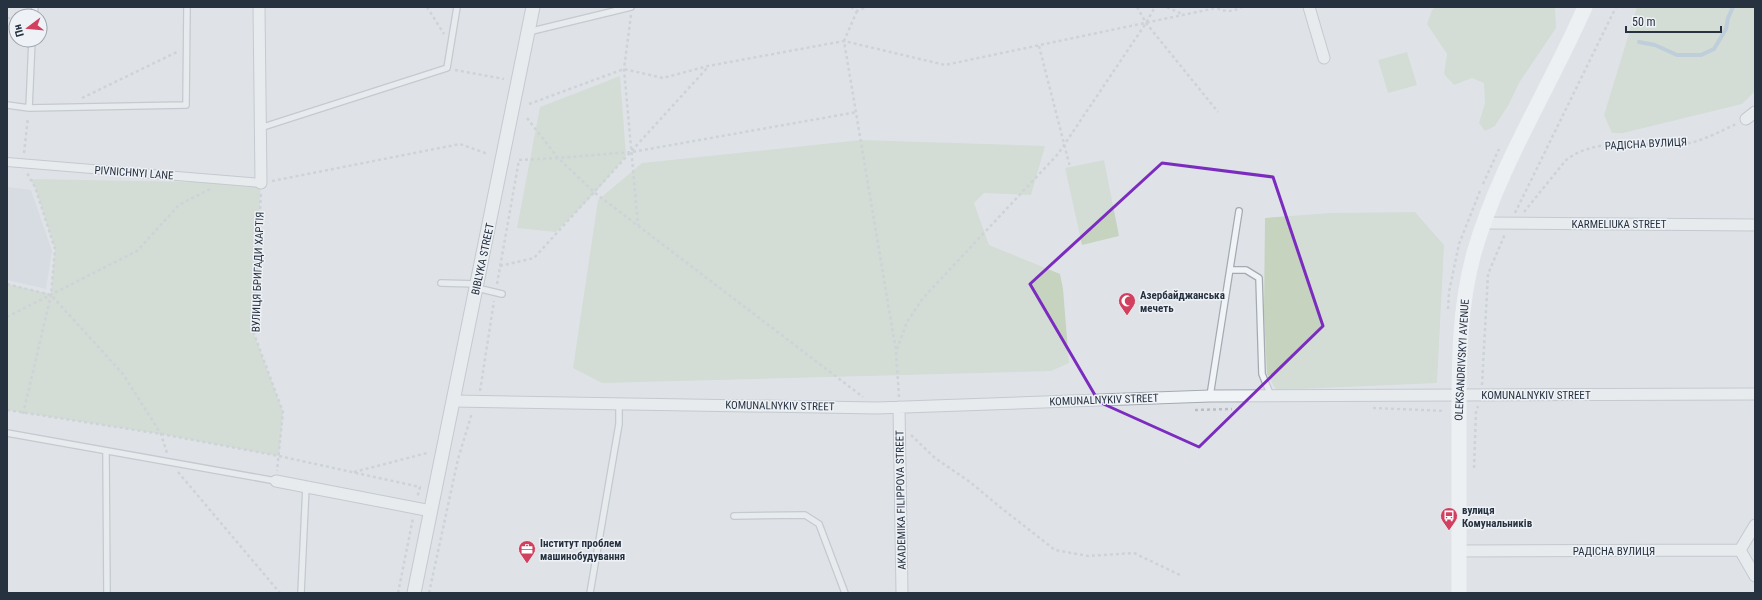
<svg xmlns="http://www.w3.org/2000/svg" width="1762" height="600" viewBox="0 0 1762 600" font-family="'Roboto Condensed',sans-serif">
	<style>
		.built { fill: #cdd2db }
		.green { fill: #c6d3bf }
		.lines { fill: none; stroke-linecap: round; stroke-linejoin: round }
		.stream { stroke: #98b4ca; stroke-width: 4 }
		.service-casing { stroke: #a4aab2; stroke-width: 8 }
		.pedestrian-casing { stroke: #a4aab2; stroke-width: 10 }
		.minor-casing { stroke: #a4aab2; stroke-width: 13 }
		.tertiary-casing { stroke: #a4aab2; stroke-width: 15 }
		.path { stroke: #b8bec4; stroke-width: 2.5; stroke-dasharray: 3 3; stroke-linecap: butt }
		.service { stroke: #f1f4f7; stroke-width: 5.5 }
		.pedestrian { stroke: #f1f4f7; stroke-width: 8 }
		.minor { stroke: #f1f4f7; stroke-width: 11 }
		.tertiary { stroke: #f1f4f7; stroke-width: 13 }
		.secondary { stroke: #fff; stroke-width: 15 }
		.marked { fill: none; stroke: #7b2cbf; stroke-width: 3; stroke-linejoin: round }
		.labels { text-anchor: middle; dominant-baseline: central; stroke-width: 3; stroke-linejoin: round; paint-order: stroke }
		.street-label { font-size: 11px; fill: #273240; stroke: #eef2f6 }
		.poi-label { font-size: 11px; font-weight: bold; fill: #273240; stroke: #eef2f6; text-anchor: start }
	</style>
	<rect width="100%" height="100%" fill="#dfe3e8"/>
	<path class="built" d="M7,187l24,3 21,61 -6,38 -39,-9z"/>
	<path class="green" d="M1436,7h119l1,21 -37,55 -10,21 -14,22 -10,5 -6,-8 6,-20 -1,-20 -12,-5 -18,7 -10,-11 3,-20 -20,-30 5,-14z
		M1637,7h118v84l-13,13 -119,29h-11l-8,-18z
		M1407,52l10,33 -29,8 -10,-33z
		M620,76l6,80 -31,37 -39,39 -39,-4 23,-121z
		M861,140l184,6 -14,49 -47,-2 -10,10 15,42 71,29 3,15 6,74 -18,8 -449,12 -29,-15 25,-168 44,-37z
		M1104,160l15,76 -37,9 -17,-77z
		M30,179l231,4 -8,148 30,81 -4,44 -118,-22 -154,-24v-126l44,10 4,-45 -20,-62z
		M1415,212l29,33 -7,138 -161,7 -9,-16 -3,-62 1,-94 65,-5z"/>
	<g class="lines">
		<path class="stream" d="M1639,42l16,3 22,10h24l13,-6 12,-20 2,-11 5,-11"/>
		<defs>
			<path id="service" d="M34,16l1,-9
				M528,32l103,-25
				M7,105l22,3 157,-3 1,-98
				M29,108l3,-68
				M260,128l187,-60 10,-61
				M1230,270h16l13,8 3,96 9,22
				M441,283l36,1
				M477,288l25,6
				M1210,396l29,-185
				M7,433l269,48
				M106,451l1,142
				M734,516l71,-1 14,9 26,69
				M301,593l5,-107
				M590,593l29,-169v-21"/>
			<path id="pedestrian" d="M7,162l254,21"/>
			<path id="minor" d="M259,7l2,176
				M1309,7l15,51
				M1746,119l9,-7
				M1483,223l272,2
				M454,401l423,7 333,-12 545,-2
				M899,407l3,186
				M276,481l155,30
				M1740,550l15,26
				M1459,551l281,-1 15,-25"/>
			<path id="tertiary" d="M414,593l119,-586"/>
		</defs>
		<use href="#service" class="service-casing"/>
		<use href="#pedestrian" class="pedestrian-casing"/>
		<use href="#minor" class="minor-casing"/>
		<use href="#tertiary" class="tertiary-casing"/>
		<path class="path" d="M427,7l17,27
			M851,7l6,4 9,-4
			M1137,7l9,16 72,89
			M1167,7l15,7
			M857,11l-13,30 52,310
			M631,15l-7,54 14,156
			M7,18l9,1
			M1039,46l31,121
			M455,70l49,9
			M82,98l97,-47
			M529,104l95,-35 39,9 45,-12 136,-25 101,24 271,-57c10,4 16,4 26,-1
			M527,118l31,40 74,-6 225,-40
			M24,153l4,-36
			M272,181l188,-37 28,10
			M1483,184l16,-35
			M261,194l-8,137 30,81 -6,59
			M1524,212l42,-52c33,-25 78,-12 116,-16 17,-1 39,-13 54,-20
			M1515,213l101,-206
			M500,266l34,-8 174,-191
			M7,284l44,11 72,79 38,60 6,19
			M497,284l22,-124 39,-2 37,35 268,204
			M1448,309l1,-17 10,-48 21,-53
			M7,317l130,-66 42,-46 31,-16
			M1482,385l6,-111 17,-40
			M480,391l14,-90
			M899,397l-3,-45 11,-30 16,-24 135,-144 88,-131 9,-16
			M1373,408l72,3
			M7,410l154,24 118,22 141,31 -3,11
			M1195,410l37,-1
			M23,414l28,-119 4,-46 -20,-62 -8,-14
			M911,435l24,23 35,24 30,25 55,43 33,6 46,-3 48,23
			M1474,468l2,-56 2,-6
			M178,472l102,121
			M354,472l73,-19
			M398,593l15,-75
			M429,593l29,-134 14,-46"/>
		<use href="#service" class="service"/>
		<use href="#pedestrian" class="pedestrian"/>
		<use href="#minor" class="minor"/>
		<use href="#tertiary" class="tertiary"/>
		<path class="secondary" d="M1459,593c0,-54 0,-109 0,-163 0,-58 -1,-120 15,-177 25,-87 75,-164 111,-246"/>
	</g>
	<path d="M0 0H1762V600H0ZM1162,163l111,14 50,149 -124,121 -100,-45 -69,-118z" fill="#dfe3e8" fill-opacity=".55" fill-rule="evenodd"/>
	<path class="marked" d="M1162,163l111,14 50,149 -124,121 -100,-45 -69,-118z"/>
	<defs>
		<symbol id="mosque-pin" viewBox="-11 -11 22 30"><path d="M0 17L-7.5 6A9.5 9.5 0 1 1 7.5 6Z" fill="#d24060" stroke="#eef2f6"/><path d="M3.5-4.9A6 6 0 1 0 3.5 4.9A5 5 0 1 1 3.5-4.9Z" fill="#fff"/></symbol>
		<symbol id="bus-pin" viewBox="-11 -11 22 30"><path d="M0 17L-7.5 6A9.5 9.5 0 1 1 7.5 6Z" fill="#d24060" stroke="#eef2f6"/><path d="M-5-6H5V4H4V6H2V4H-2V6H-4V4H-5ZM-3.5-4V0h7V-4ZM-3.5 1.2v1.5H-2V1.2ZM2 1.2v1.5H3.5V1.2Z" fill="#fff"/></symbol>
		<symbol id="office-pin" viewBox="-11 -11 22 30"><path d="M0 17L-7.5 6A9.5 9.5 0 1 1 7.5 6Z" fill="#d24060" stroke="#eef2f6"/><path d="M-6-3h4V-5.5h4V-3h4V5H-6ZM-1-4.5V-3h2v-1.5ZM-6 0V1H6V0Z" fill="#fff"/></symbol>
	</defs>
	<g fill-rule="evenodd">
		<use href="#mosque-pin" x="1117" y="291" width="20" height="27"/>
		<use href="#bus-pin" x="1439" y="506" width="20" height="27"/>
		<use href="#office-pin" x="517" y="539" width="20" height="27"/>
	</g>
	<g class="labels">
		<g class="street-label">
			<text transform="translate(1646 144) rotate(-3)">РАДІСНА ВУЛИЦЯ</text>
			<text transform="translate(134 173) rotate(4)">PIVNICHNYI LANE</text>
			<text x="1619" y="224">KARMELIUKA STREET</text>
			<text transform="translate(483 259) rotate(-78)">BIBLYKA STREET</text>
			<text transform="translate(258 272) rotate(-88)">ВУЛИЦЯ БРИГАДИ ХАРТІЯ</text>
			<text transform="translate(1462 360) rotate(-87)">OLEKSANDRIVSKYI AVENUE</text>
			<text x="1536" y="395">KOMUNALNYKIV STREET</text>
			<text transform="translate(1104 400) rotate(-2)">KOMUNALNYKIV STREET</text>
			<text transform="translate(780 406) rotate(1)">KOMUNALNYKIV STREET</text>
			<text transform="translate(901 500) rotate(-91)">AKADEMIKA FILIPPOVA STREET</text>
			<text x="1614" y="551">РАДІСНА ВУЛИЦЯ</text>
		</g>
		<g class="poi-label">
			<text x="1140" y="295">Азербайджанська<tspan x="1140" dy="13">мечеть</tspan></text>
			<text x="1462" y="510">вулиця<tspan x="1462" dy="13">Комунальників</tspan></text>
			<text x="540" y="543">Інститут проблем<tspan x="540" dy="13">машинобудування</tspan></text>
		</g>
	</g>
	<rect width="1762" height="600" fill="none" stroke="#273240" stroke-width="16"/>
	<g transform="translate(28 28) rotate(254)"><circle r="19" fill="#eef2f6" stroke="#9ea5ad"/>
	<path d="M0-3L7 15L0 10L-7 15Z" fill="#d24060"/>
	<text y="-6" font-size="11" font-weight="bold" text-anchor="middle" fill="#273240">Пн</text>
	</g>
	<path d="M1626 26v6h95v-6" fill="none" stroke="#273240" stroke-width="2"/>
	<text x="1632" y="26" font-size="12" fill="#273240" stroke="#eef2f6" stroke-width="3" paint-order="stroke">50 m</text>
</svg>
